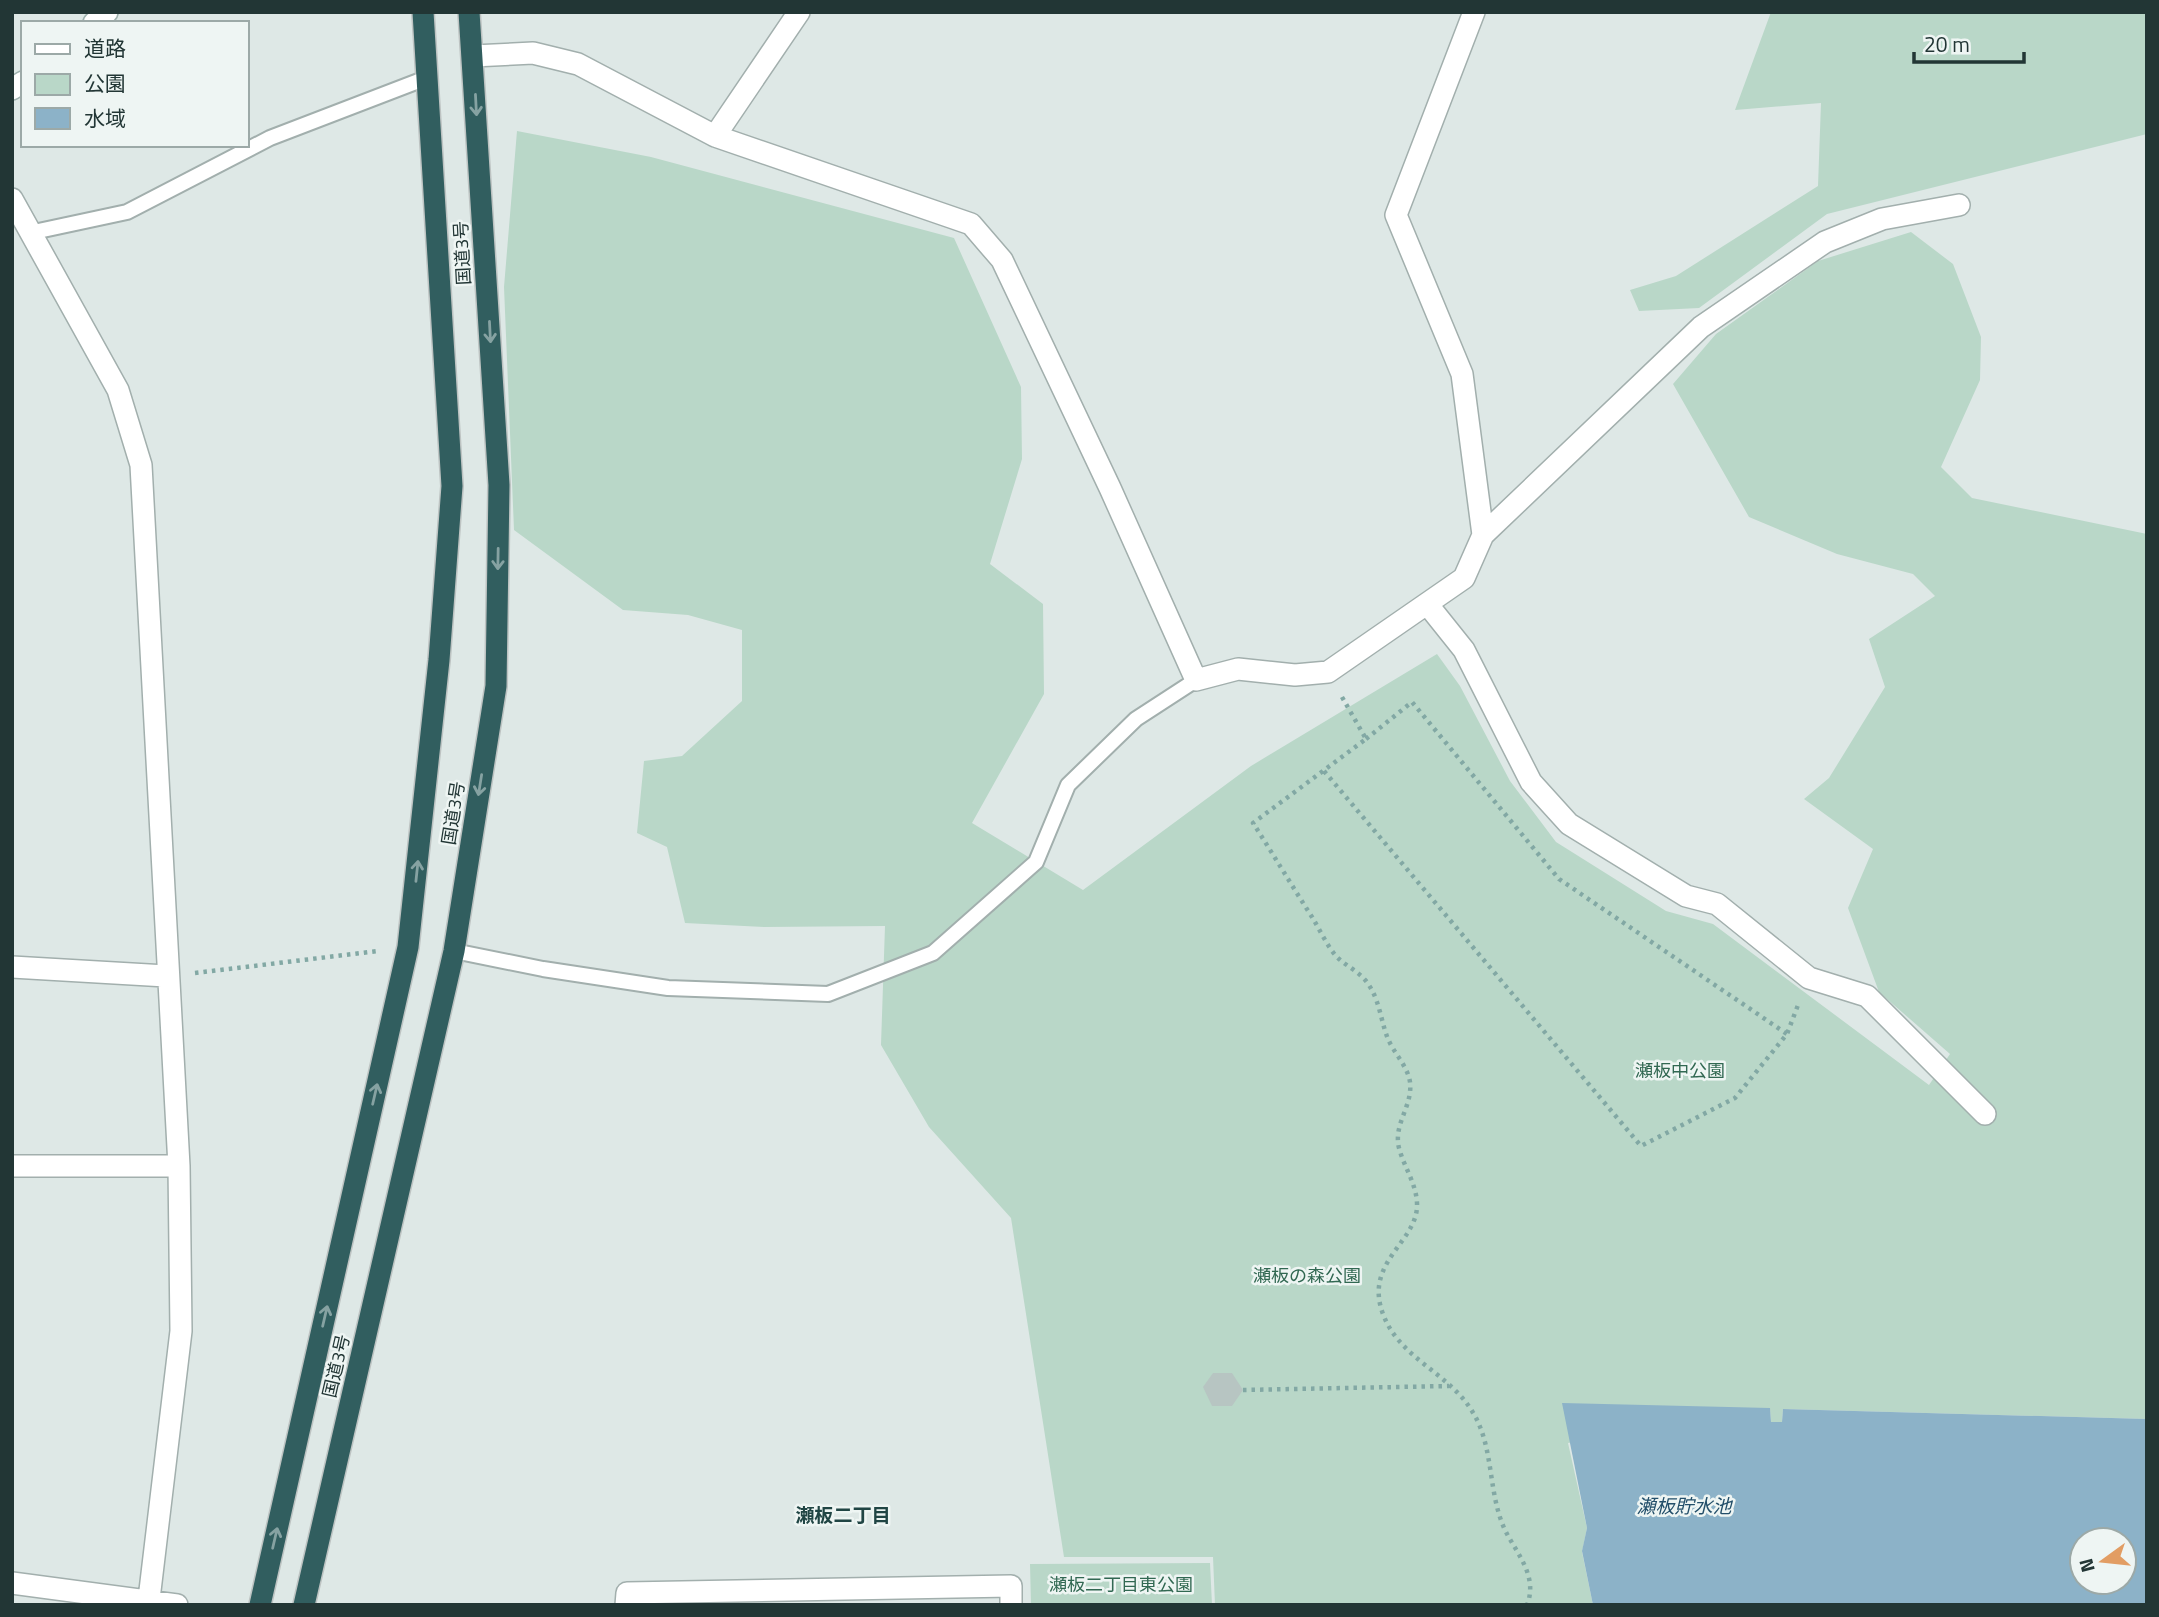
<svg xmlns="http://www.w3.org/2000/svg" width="2159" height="1617" viewBox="0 0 2159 1617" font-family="'Titillium Web','Noto Sans JP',sans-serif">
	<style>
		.green { fill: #b9d7c8 }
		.water { fill: #8cb2c8; fill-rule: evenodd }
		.building { fill: #b7c5c2 }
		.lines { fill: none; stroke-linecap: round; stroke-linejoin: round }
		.lane-casing { stroke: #a2afad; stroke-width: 18 }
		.street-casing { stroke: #a2afad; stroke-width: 24 }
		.secondary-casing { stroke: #9fb2af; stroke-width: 24 }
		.highway-casing { stroke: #bdc3c2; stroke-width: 24 }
		.path { stroke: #82a8a4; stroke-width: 4.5; stroke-dasharray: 3.5 5; stroke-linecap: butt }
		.lane { stroke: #fff; stroke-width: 14 }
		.street { stroke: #fff; stroke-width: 21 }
		.secondary { stroke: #fff; stroke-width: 21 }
		.highway { stroke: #315e5f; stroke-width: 21 }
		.oneway { stroke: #86a2a2 }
		.labels { text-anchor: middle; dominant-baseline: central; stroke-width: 5; stroke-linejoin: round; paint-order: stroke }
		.street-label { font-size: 18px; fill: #223635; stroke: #eef5f3 }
		.park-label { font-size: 18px; fill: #316852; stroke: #eef5f3 }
		.water-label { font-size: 19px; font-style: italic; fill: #234f6a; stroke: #eef5f3 }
		.neighbourhood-label { font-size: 19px; font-weight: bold; fill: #204544; stroke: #eef5f3 }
	</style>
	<rect width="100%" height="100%" fill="#dee8e6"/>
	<path class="green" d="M1771,12h376v122l-320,80 -128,94 -60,3 -9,-21 46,-14 142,-90 3,-83 -86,7z
		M517,131l134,26 303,81 67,149 1,72 -32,105 53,40 1,90 -72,129 111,67 168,-124 186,-112 23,32 50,95 46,61 110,69 47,13 216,161 21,-31 -71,-62 -31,-84 25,-59 -69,-50 25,-21 56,-91 -16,-48 66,-43 -22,-22 -76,-20 -88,-37 -76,-133 43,-50 102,-73 93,-29 42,32 28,73 -1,43 -39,87 31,31 175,36v885l-364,-10 -1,13h-11l-1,-13 -202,34 19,85 -5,24 11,53h-378l-2,-48h-149l-53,-339 -82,-91 -48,-82 4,-119 -121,1 -79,-4 -18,-76 -30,-14 7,-72 38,-5 60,-55v-71l-54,-15 -65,-5 -109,-80 -10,-243z
		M1210,1563l2,42h-181l-1,-41z"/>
	<path class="water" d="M1562,1403l208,5 1,14h11l1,-13 364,10v186h-554l-11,-54 5,-23zM2082,1540h42v42h-42z"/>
	<path class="building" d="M1213,1373h19l11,17 -11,16h-20l-9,-19z"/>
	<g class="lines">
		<defs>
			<path id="lane" d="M29,233l98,-21 143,-74 159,-61
				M454,951l89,18 125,19 160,6 105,-41 103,-91 32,-77 68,-66 60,-39"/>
			<path id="street" d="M1474,12l-78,203 66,159 21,161
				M473,56l60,-3 45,11 137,72 256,88 31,36 108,228 86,192 42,-11 57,6 33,-3 136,-94 19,-43 218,-208 124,-85 57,-23 77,-14
				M715,136l84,-124
				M12,199l106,191 23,75 38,701 2,165 -32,268
				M1428,605l36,45 67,132 38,42 117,72 31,8 92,74 58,18 118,118
				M12,967l154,9
				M12,1166h167
				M12,1583l165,22
				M626,1605l1,-12 384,-7v19"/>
			<path id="secondary" d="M94,23l13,-11
				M12,89l11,-7"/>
			<path id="highway" d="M260,1605l148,-658 31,-287 13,-174 -29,-474
				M304,1605l150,-654 42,-265 3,-201 -30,-473"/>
		</defs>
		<use href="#lane" class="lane-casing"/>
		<use href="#street" class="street-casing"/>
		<use href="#secondary" class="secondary-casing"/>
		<use href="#highway" class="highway-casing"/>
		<path class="path" d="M1342,697l24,42 -113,84c20,31 39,63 59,94 8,13 15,29 25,40 9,9 21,14 29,24 14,18 14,38 22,58 6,14 20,28 22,43 3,24 -17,42 -11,66 5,19 17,35 18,55 2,39 -54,58 -34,111 16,44 66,59 89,97 23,36 15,83 34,121 12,23 32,45 21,73
			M1366,739l46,-37 147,177 228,155
			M1324,771l317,375 94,-48 52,-64 11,-29
			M195,973l183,-22
			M1243,1390l206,-4"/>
		<use href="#lane" class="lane"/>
		<use href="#street" class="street"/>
		<use href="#secondary" class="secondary"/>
		<use href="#highway" class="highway"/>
	</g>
	<defs><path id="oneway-shaft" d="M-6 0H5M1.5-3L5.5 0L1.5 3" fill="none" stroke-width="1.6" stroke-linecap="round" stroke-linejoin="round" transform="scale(1.75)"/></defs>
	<g class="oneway">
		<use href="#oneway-shaft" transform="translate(476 105) rotate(87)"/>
		<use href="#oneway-shaft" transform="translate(490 332) rotate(87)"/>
		<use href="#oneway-shaft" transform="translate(498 559) rotate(91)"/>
		<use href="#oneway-shaft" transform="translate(480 785) rotate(99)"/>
		<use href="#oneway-shaft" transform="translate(417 871) rotate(-84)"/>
		<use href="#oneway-shaft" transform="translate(375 1094) rotate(-77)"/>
		<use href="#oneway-shaft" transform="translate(325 1316) rotate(-77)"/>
		<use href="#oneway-shaft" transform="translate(275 1538) rotate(-77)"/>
	</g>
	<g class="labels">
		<g class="street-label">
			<text transform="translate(462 253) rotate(-93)">国道3号</text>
			<text transform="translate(453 813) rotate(-81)">国道3号</text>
			<text transform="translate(336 1366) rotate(-77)">国道3号</text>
		</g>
		<g class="park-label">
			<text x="1680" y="1070">瀬板中公園</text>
			<text x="1307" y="1275">瀬板の森公園</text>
			<text x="1121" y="1584">瀬板二丁目東公園</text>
		</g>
		<g class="water-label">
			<text x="1684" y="1505">瀬板貯水池</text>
		</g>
		<g class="neighbourhood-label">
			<text x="843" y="1514">瀬板二丁目</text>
		</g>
	</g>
	<rect width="2159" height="1617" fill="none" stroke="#223635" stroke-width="28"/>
	<rect x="21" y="21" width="228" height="126" fill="#eef5f3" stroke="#9ca9a7" stroke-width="2"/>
	<rect x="35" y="44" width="35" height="10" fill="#ffffff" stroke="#9ca9a7" stroke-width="2"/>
	<text x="84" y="56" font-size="21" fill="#223635">道路</text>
	<rect x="35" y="74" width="35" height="21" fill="#b9d7c8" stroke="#9ca9a7" stroke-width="2"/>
	<text x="84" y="91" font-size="21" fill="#223635">公園</text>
	<rect x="35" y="108" width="35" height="21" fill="#8cb2c8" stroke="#9ca9a7" stroke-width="2"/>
	<text x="84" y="126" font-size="21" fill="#223635">水域</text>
	<g transform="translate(2103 1561) rotate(255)"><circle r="33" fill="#eef5f3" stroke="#9ca9a7" stroke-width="2"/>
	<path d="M0-5L12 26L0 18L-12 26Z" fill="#e29d63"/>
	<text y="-10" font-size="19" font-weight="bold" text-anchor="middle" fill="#223635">N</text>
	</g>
	<path d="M1914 52v10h110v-10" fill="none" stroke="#223635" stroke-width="3.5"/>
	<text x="1924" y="52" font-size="21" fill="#223635" stroke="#eef5f3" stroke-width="5" paint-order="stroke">20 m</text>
</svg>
